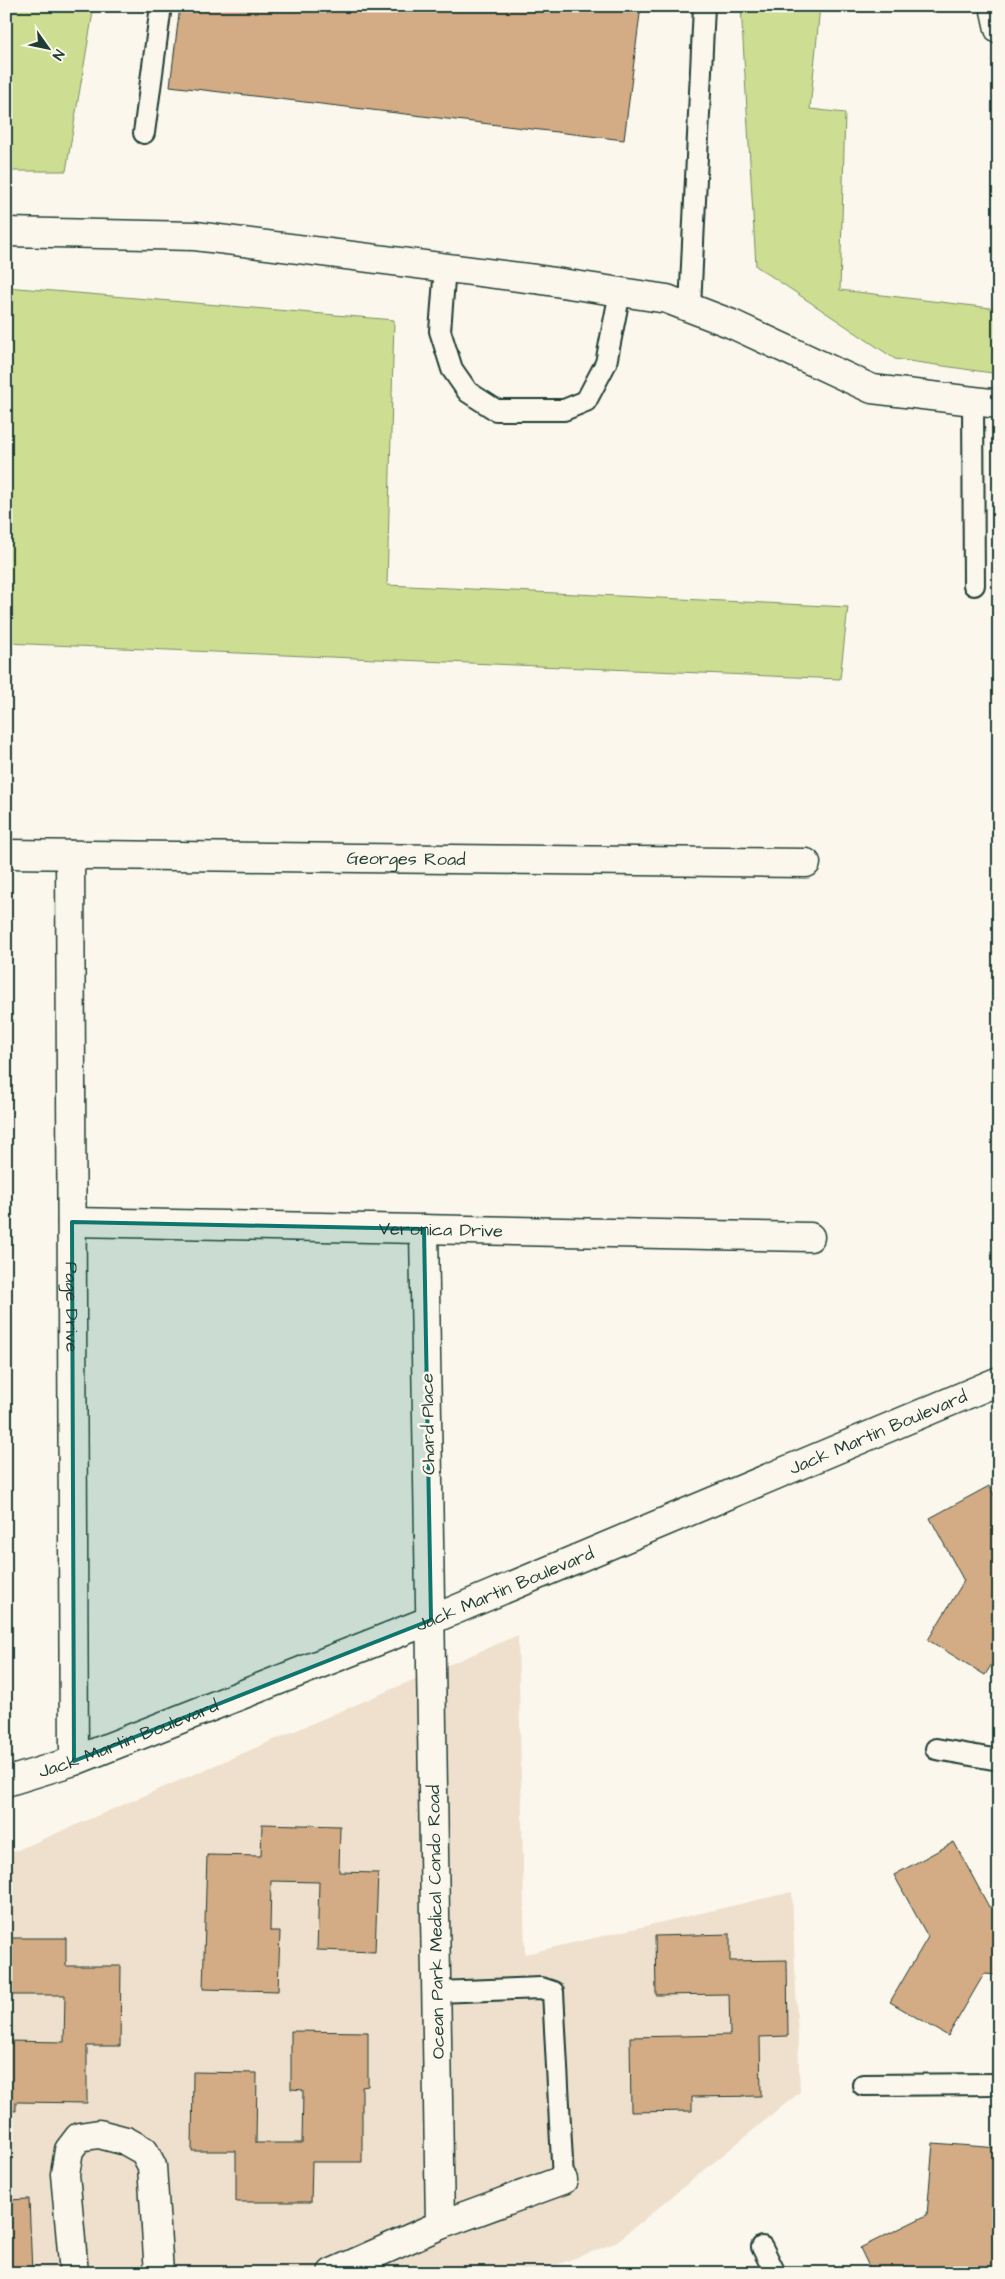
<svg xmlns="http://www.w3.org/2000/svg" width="1005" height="2279" viewBox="0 0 1005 2279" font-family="'Architects Daughter',sans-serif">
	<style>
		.built { fill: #efe0cd }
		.green { fill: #cdde92; stroke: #768e63 }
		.building { fill: #d3ab84; stroke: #1f3d34 }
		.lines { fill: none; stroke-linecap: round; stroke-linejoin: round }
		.service-casing { stroke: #1f3d34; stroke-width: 24 }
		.minor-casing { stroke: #1f3d34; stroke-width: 31 }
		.tertiary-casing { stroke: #1f3d34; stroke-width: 31 }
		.service { stroke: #fbf7ec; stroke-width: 20 }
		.minor { stroke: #fbf7ec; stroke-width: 28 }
		.tertiary { stroke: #fbf7ec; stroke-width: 28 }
		.marked { fill: #0f766e; fill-opacity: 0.2; stroke: #0f766e; stroke-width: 4; stroke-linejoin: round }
		.labels { text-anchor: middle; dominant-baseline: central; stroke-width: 5; stroke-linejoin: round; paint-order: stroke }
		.street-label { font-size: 18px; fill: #1f3d34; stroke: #fbf7ec }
	</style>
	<rect width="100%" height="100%" fill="#fbf7ec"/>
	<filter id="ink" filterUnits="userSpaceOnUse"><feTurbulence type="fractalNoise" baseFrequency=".02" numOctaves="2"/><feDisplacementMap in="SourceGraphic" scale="10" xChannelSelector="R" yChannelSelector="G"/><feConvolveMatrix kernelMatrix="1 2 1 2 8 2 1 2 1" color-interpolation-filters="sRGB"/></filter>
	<g filter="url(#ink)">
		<path class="built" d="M518,1635l7,319 267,-62 8,200 -185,151 -80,30h-529v-418z"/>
		<path class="green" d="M6,6h88l-28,165h-60z
			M741,6h79l-10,103 35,4 -5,177 159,19v65l-104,-15 -139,-93z
			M6,287l388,33 -7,265 461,22 -8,72 -834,-36z"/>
		<path class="building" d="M180,6h461l-17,134 -454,-54z
			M989,1486l10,17v150l-14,22 -57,-35 36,-59 -34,-63z
			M262,1824l78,2 -1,46 39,1 -3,79 -58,-2 2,-68 -48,-1 -1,50h10l-2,60 -75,-2 4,-134 54,1z
			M954,1842l35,65h10v68l-15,-1 -36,62 -58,-34 38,-65 -34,-62z
			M730,1934v27l57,-1 1,76 -28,1 1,59 -69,1v14l-61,1 -1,-75 100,-2 -1,-41 -73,1 -1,-59z
			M6,1938h60v28h55l-1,80h-33v57l-71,-1v9l-10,-1v-69l58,1 1,-47h-59z
			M291,2031l77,1v54l-6,1v75h-50l-1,40h-75v-51h-44l1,-79 64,1 -1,70h46l1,-53 -12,-1z
			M933,2143l66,5 -4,74 4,3v48h-127l-12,-25 67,-33z
			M29,2199l3,74h-26v-73z"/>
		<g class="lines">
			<defs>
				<path id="service" d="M144,133l17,-127
					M445,267l-5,64 12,38 16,23 28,18h68l22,-9 20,-38 14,-71
					M690,308l14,-302
					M973,401l1,184
					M936,1749l63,11
					M437,1992l104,-4 12,4 10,188
					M863,2085l136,-1
					M762,2247l13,26"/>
				<g id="minor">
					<path d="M994,6l5,23"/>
					<path d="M6,232l189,4 340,43 132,20 65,25 140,65 127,15"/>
					<path id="s1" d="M6,854l800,9"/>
					<path id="s2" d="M70,855l4,906"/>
					<path id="s3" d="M72,1222l738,15"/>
					<path d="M440,2225l123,-45"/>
					<path d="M74,2273l-9,-99 4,-24 10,-13 20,-3 27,7 18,10 8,15 7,107"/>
					<path d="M332,2273l108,-48 -16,-996"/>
				</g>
				<g id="tertiary">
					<path id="s4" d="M6,1782l68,-21 357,-141 568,-239"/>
				</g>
			</defs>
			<use href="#service" class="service-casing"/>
			<use href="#minor" class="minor-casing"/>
			<use href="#tertiary" class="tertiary-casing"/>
			<use href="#service" class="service"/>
			<use href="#minor" class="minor"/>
			<use href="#tertiary" class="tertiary"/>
		</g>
	</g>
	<path class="marked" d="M72,1222l352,7 7,391 -357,141z"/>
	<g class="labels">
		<g class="street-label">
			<text stroke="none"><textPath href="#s1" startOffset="400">Georges Road</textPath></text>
			<text stroke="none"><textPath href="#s3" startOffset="369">Veronica Drive</textPath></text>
			<text stroke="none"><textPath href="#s2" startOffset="452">Page Drive</textPath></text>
			<text transform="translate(428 1424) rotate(-91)">Chard Place</text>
			<text stroke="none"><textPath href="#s4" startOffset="940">Jack Martin Boulevard</textPath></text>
			<text stroke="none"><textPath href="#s4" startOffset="535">Jack Martin Boulevard</textPath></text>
			<text stroke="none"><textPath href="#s4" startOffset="130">Jack Martin Boulevard</textPath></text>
			<text transform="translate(436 1922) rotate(-91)">Ocean Park Medical Condo Road</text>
		</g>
	</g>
	<rect width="1005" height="2279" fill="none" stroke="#fbf7ec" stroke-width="25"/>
	<rect x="12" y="12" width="980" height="2254" fill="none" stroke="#1f3d34" stroke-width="2" filter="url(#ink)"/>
	<g transform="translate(48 48) rotate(123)" stroke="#fbf7ec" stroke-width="4" paint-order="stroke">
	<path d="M0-4L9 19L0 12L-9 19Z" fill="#1f3d34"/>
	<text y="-8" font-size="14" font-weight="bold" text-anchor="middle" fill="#1f3d34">N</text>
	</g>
</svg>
